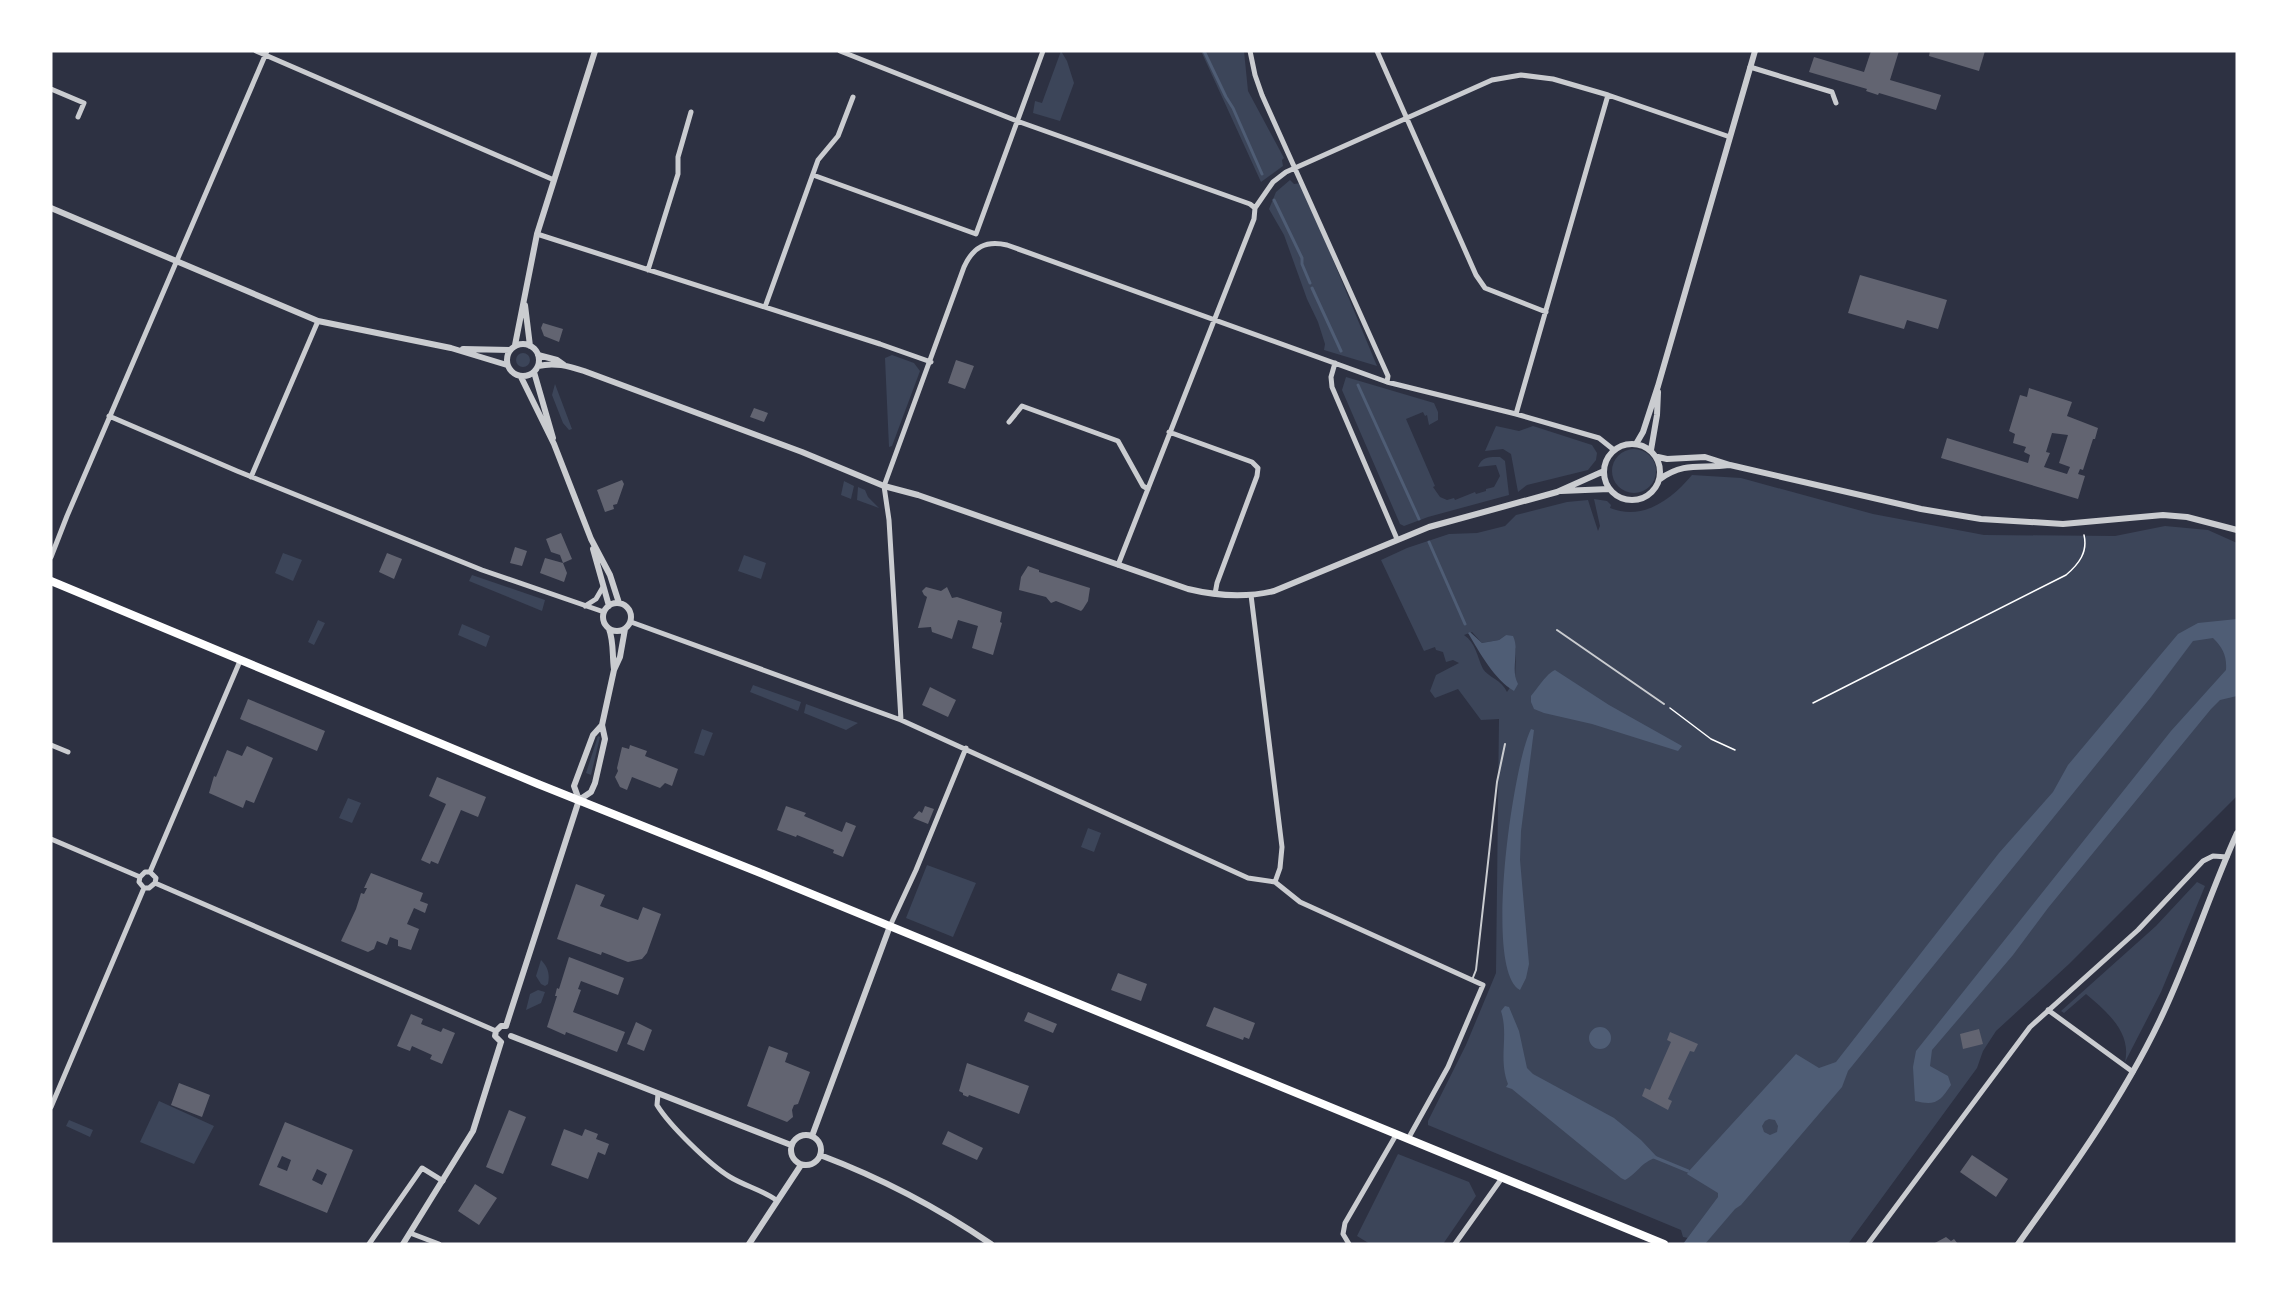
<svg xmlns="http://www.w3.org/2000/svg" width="2288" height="1295" viewBox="0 0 2288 1295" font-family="Spectral,serif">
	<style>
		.green { fill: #3c4559; fill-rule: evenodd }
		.water { fill: #4f5d75; fill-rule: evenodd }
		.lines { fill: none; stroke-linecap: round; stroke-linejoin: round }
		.stream { stroke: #4f5d75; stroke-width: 3 }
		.building { fill: #626471; fill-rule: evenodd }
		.path { stroke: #fff; stroke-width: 1.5 }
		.service { stroke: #caccd0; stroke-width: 2 }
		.minor { stroke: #caccd0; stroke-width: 5 }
		.tertiary { stroke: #caccd0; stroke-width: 6 }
		.primary { stroke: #fff; stroke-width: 8 }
	</style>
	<rect width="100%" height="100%" fill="#2d3142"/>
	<path class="green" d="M1061,51l6,10 7,22 -14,38 -27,-8 2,-12 7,2z
		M1201,51h43l4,40 36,67 -2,2 1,6 -22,16z
		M1290,180l4,4 7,-1 76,183 -53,-16 1,-6 -7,-22 -11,-23 -23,-64 -15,-26 7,-17z
		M516 360a7 7 0 1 1 14 0a7 7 0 1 1-14 0Z
		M892,355l22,8 6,8 -28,75 -3,1 -4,-89z
		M1346,377l88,26 4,9v8l-9,5 -2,-10 -2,1 -2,-4 -17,7 29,67 -2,1 7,10 7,3 7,-2 1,2 20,-8 1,2 10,-3v-2l8,-2 6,-11 -4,-11 -18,2c4,-11 12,-10 22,-10l5,4 4,34 -81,22 -24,9 -4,-2 -58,-134z
		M555,384l17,45 -3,1 -6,-7 -11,-28z
		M1496,426l23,5 14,-5 59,19 5,8 -1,7 -8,10 -61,15 -9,7 -7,-38 -8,-5 -18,2z
		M1612 471a22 22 0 1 1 44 0a22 22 0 1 1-44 0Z
		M1692,475l49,3 132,36 111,21 131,1 50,-10 43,4 29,13v253l-168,168 -73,67 -13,20 -6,17 -129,176h-143l1,-2 -16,-7 -2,3 -5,-1 -2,-7 -253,-105v-4l38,-76 30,-72 3,-254 -18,1 -23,-31 -23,9 -5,-7 6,-16 23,-12 -6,-3 -7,2 -3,-10 -7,-2 -1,-3 -11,4 -43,-91 26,-12 42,-14 28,-1 28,-7 11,-11 51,-13 21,-2 10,31 2,-5 -6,-27 13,2 4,4 -1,3c33,13 61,-8 82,-33zM1472,632l10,11 17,-3 7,-5 10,14 -1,31 -8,12c-5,-12 -19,-15 -24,-23 -6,-12 -7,-26 -19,-34z
		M844,481l10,5 -3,13 -10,-4z
		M858,487l7,3 3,7 11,11 -22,-8z
		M283,553l19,7 -9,21 -18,-8z
		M744,555l22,8 -5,16 -23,-8z
		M472,575l73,25 -3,11 -73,-30z
		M318,620l7,3 -11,22 -6,-3z
		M462,624l28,12 -4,11 -28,-12z
		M753,685l48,17 -3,9 -48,-19z
		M806,704l52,19 -12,7 -42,-17z
		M702,729l11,4 -9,23 -10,-3z
		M598,736l2,1 -9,38 -5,-2z
		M348,798l13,5 -9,20 -13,-5z
		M1088,828l13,5 -7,19 -13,-5z
		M927,865l49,18 -23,54 -47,-19z
		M2197,882l8,4 -44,106 -36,70c7,-30 -19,-51 -39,-68l-22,19 -3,-2 95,-85z
		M541,960c7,7 9,14 7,24l-3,2 -4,-2 -5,-8z
		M538,990l7,2 -4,11 -15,7 4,-16z
		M159,1101l55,25 -20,38 -54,-22z
		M69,1120l24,10 -3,7 -24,-11z
		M1398,1154l71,28 7,14 -33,48h-73l-13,-8z"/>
	<path class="water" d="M2237,619v77l-17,4 -9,9 -163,199 -35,47 -81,95 -2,16 18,10 3,9c-11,17 -16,21 -36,16l-2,-34 3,-16 255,-320 55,-61c1,-14 -3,-22 -13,-32l-20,3 -42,56 -303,374 -6,16 -101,118 -6,4 -30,35h-22l35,-47v-4l-31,-19 2,-3 107,-117 23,14 17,-6 163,-209 54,-61 15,-27 110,-131 20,-11zM1769,1119l6,1 3,6 -1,6 -7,3 -6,-3 -2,-6 3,-5z
		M1470,632l12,11 17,-3 7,-5 7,1c7,14 -3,34 5,48l-4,7c-20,-12 -34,-38 -46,-58z
		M1555,670l54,35 73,41 -4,5 -86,-27 -48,-11 -10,-4 -3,-7v-6c6,-7 16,-23 24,-26z
		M1531,729l3,1 -13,101 -1,29 9,104 -3,14 -6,12c-37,-19 -7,-226 11,-261z
		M1505,1006l4,1 10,24 8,37 6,6 81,44 27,22 16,17c-17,6 -19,16 -32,23l-4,-2 -109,-89 -6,-2 2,-3c-10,-26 1,-48 -7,-73z
		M1589 1038a11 11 0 1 1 22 0a11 11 0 1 1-22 0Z"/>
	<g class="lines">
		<path class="stream" d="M1204,51l22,46 7,11 29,66
			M1274,200l28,58v6l8,19
			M1312,288l29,63
			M1358,385l61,134
			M1429,542l36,82
			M1654,1157l34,14"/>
	</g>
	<path class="building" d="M1871,51h28l-9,29 51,15 -5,15 -57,-17 -1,2 -12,-4 1,-2 -58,-17 5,-15 50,15z
		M1930,51h55l-6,20 -50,-15z
		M1860,275l87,25 -9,29 -31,-9 -3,9 -56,-16z
		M543,323l20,6 -4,13 -15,-6 -3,-8z
		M956,360l18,6 -9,23 -17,-6z
		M2029,388l43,14 -5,14 31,12 -3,11h-2l-10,31 -3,-1 -2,5 7,2 -7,23 -137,-41 6,-20 81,25 2,-8 -6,-3 2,-5 -13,-4 2,-9 -6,-3 11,-36 7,2zM2052,433l16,2 -9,28 11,4 -3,7 -23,-7 6,-14 -4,-1z
		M754,408l14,5 -4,9 -14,-5z
		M622,480l2,4 -7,20 -4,1 1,4 -9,3 -8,-22z
		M561,533l11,26 -9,4 4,10 -3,9 -24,-9 5,-15 18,5 -3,-8 -9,-3 -5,-13z
		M515,547l12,4 -5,15 -12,-3z
		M387,553l15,6 -8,20 -15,-7z
		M1028,566l11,4v2l51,16 -2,13 -5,8 -2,2 -25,-10 -5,2 -5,-6 -27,-7 2,-13z
		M926,587l15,4 6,-4 5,11 5,-1 45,15 -2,10 2,1 -9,32 -21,-7 6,-22 -20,-6 -6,19 -20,-7 -1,-5 -13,1 9,-31 -3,-2 -2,-4z
		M930,687l26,13 -8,17 -26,-12z
		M248,699l77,32 -8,20 -77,-32z
		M630,745l17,6 -2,5 33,13 -6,17 -7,-3 -5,5 -28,-11 -5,13 -7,-3 -5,-10 3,-6 -1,-3 5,-21 7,2z
		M247,746l26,12 -19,45 -8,-3 -3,8 -34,-15 5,-17 2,1 11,-27 15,6z
		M437,777l49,20 -8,20 -17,-7 -23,54 -7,-3 -1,3 -9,-4 25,-56 -17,-8z
		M786,806l20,7 -2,3 38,16 4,-10 10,4 -13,31 -10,-4 1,-3 -37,-15 -1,2 -19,-7z
		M925,806l9,3 -6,15 -15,-6 6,-7 3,2z
		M371,873l52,20 -3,8 8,3 -3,9 -11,-5 -7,16 12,5 -8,21 -13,-4v-6l-8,-3 -3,8 -10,-4 -3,8 -6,3 -27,-11 15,-32 5,-16 3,1 3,-6h-3z
		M576,884l29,11 -5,11 38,14 5,-13 18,7 -14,39 -5,6 -14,3 -26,-10 -1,3 -44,-16z
		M569,957l55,21 -6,17 -37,-14 -3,8 3,1 -8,22 52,20 -8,20 -51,-20 -1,3 -18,-8 10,-31h-2l2,-8 2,1z
		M1118,973l29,11 -6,17 -30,-11z
		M1214,1007l41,16 -6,16 -5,-2 -1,3 -37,-14z
		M1028,1012l29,12 -4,9 -29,-12z
		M411,1014l12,5 -2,5 20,8 2,-4 12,5 -13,31 -12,-5 2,-4 -20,-9 -2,5 -13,-5z
		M636,1022l16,8 -8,21 -17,-7z
		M1979,1029l4,15 -20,5 -3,-15z
		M1670,1032l28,12 -4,8 -4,-1 -8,17 -14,31 4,2 -4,9 -26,-14 3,-8 5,2 6,-14 15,-34 -4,-2z
		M769,1046l19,7 -3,9 25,10 -12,32 -4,1 -2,5 1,7 -6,5 -40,-16z
		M967,1063l62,23 -10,28 -50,-19 -1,2 -5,-2v-2l-4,-2z
		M179,1083l31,12 -8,22 -31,-12z
		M509,1110l17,7 -23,57 -17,-7z
		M285,1122l68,28 -26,63 -68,-28zM282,1156l9,4 -4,11 -10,-4zM317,1169l10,5 -5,11 -10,-5z
		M564,1129l18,7 3,-7 13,5 -2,5 13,5 -4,11 -7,-3 -10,27 -37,-14z
		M948,1131l35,17 -6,12 -35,-16z
		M1972,1155l36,24 -12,18 -36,-25z
		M475,1184l22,14 -18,27 -21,-14z
		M1946,1237l5,4 3,-2 4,5h-25z"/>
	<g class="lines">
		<path class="path" d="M1813,703l253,-128c13,-11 22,-23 18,-40
			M1670,708l41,31 24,11"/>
		<path class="service" d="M1557,630l107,74
			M1472,980l4,-10 21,-188 8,-38"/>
		<path class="minor" d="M256,51l298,129
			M840,51l177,70 233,83 5,4
			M1250,51l5,24 7,20 126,281 -1,6
			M1377,51l99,224 9,13 61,24
			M1750,67l82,25 4,11
			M51,89l33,14 -6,14
			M813,175l163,59
			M1255,208l18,-26 13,-10 206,-92 29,-5 32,4 55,16 122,42
			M537,234l343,110 51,18
			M976,234l67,-183
			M648,270l30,-96v-17l13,-45
			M765,307l53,-147 20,-24 15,-39
			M1335,363l-4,14 1,10 65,152
			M1516,414l92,-319
			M109,416l128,55 245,99 122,42
			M1009,422l13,-16 96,35 25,45 5,3
			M1169,432l83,30 6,6 -1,8 -40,107 -2,11
			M251,477l67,-156
			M51,557l16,-41 200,-465
			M1118,565l136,-346 1,-11
			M1251,595l31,252 -2,21 -5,14
			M585,606l11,-7 7,-12
			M631,622l270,98 347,158 27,4 25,20 183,83 -35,82 -40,72
			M901,720l-12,-200 -5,-34 80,-219c9,-20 22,-27 43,-22l380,137 129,32 83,24 15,12
			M51,745l17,7
			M51,839l89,38
			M150,872l90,-211
			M140,877l-1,5 5,6h5l6,-5
			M140,877l5,-5h5l6,6 -1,5
			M155,883l341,148
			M890,926l26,-56 50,-122
			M2048,1010l85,62
			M658,1094l-1,11c12,20 53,60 73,72 15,9 32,13 46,23
			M51,1107l93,-219
			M410,1233l29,11
			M369,1244l53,-76 21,13
			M1349,1244l-6,-10 2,-11 51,-88
			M1455,1244l47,-66
			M1868,1244l162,-217 108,-97 65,-69 10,-5 14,1"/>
		<path class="tertiary" d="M51,208l267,113 133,27 56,17
			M525,305l5,41
			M507 360a16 16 0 1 1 32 0a16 16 0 1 1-32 0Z
			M515,345l22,-111 58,-183
			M463,349l47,1
			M538,355l19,5 7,5
			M538,366c17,-4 30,0 46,5l218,81 82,34 34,9 270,94c29,7 57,9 86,2l155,-64 128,-35 47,-21
			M534,372l19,66
			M521,377l33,67 37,95 19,36 9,28
			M1604 472a28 28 0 1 1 56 0a28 28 0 1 1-56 0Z
			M1636,444l7,-12 15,-46 97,-335
			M1651,450l6,-35 1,-23
			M1658,457l9,2 38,-2 25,8 191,44 60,10 82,5 100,-9 24,2 50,13
			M1660,479c25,-18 42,-10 69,-14
			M1561,491l48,-2
			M593,549l16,57
			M603 617a14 14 0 1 1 28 0a14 14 0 1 1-28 0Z
			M609,629c5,13 3,27 5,40
			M579,800l12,-8 4,-9 10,-44 -3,-14 12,-55 6,-13 5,-28
			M579,800l-5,-14 19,-51 9,-10
			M506,1026l73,-226
			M511,1036l280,109
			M501,1042l-6,-6 1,-5 5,-5h5
			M791 1150a15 15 0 1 1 30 0a15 15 0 1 1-30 0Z
			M812,1136l78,-210
			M820,1155c61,23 117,52 171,89
			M403,1244l70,-113 28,-89
			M749,1244l52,-79
			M2018,1244c51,-71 103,-143 141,-222 30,-62 50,-127 78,-189"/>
		<path class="primary" d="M51,581l487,203 220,88 906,372"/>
	</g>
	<rect width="2288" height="1295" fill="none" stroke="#ffffff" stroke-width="105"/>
</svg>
